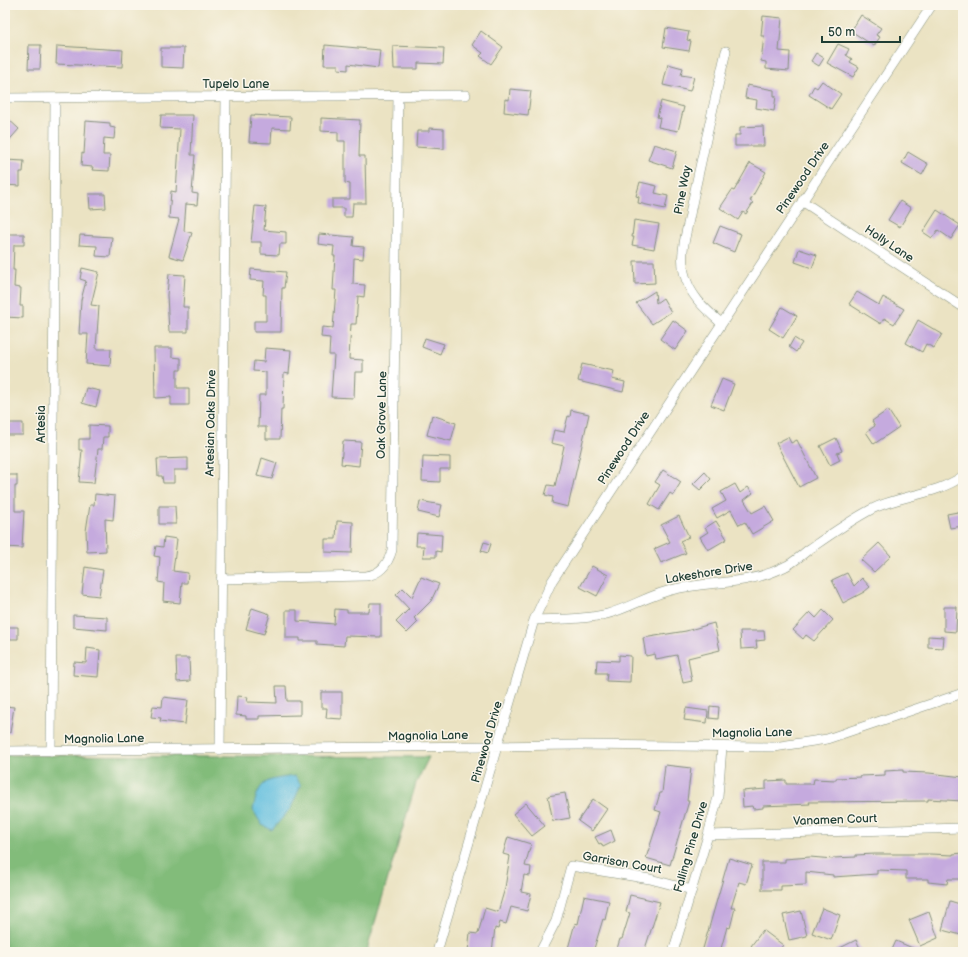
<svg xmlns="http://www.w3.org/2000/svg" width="968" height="957" viewBox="0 0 968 957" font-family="'Balsamiq Sans',sans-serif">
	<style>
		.forest { fill: #82bc7a; stroke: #507c57 }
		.water { fill: #60bede; stroke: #407e89 }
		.building { fill: #c5aade }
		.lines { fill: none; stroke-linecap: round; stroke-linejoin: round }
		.street-casing { stroke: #85907c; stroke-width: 10 }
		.street { stroke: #fff; stroke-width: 9 }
		.labels { text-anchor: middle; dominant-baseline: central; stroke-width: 3; stroke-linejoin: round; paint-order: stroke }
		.street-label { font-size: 12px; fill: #1f3d34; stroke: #fbf7ec }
	</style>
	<rect width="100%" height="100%" fill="#fbf7ec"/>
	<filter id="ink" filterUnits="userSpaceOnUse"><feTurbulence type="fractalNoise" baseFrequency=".025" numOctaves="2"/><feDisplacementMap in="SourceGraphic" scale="8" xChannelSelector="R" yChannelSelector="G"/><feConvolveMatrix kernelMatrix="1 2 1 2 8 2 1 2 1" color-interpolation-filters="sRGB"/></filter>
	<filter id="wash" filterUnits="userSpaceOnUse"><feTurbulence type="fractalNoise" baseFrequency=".012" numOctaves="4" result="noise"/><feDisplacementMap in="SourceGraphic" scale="16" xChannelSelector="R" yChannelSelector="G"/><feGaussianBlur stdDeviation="0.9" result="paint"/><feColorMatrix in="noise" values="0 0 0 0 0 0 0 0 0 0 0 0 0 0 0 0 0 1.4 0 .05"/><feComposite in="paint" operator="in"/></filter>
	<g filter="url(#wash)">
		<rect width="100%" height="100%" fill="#ebe3c3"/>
		<path class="forest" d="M5,755l424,2 -13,26 -48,163v6h-363z"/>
		<path class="water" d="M295,776l6,9 -10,23 -19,22 -10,-5 -9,-15c6,-31 13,-30 42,-34z"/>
		<g id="blocks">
			<path class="building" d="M861,15l20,13 -5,7 4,2 -6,9 -23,-15z
				M763,16l19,2 -3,33 11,1 -1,19 -23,-2v-7l-5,-1 3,-25h-3z
				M666,28l23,4 -2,8 4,1 -2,10 -26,-4z
				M481,31l22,16 -12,17 -11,-8 3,-3 -11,-8z
				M838,44l11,5 -3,6 6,4 -2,3 9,5 -6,10 -26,-14z
				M29,45h12l-1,24h-12z
				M325,45l55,5 -2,18 -30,-4v6l-10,-1v-4h-14z
				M57,46l66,4 -1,17 -66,-3z
				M393,46l51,2 -1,16 -25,-1v6h-24z
				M161,48h23l-1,20 -22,-1z
				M816,53l8,5 -5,8 -8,-5z
				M668,64l15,4 -2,7 13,2 -4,14 -27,-6z
				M822,81l19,13 -10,15 -22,-14 5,-9 3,2z
				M747,85l27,5v6h2l-2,15 -18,-3 1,-8 -12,-2z
				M510,89l21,2 -3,24 -24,-3 1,-13 4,1z
				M661,101l23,6 -6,24 -20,-4 2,-9 -3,-1z
				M161,115h32l-2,40h4l-3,38 6,1 -1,11 -11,-1 -2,27 8,2 -9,27 -14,-4 10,-37 -10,-1 2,-27 5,1 4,-63 -20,-1z
				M251,115l40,2 -1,12 -18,-1 -1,15 -22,-1z
				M5,116l14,13 -14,16z
				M321,118l39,2 -1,36h6l1,47h-13l-1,14h-8v-9h-12v-9h18v-15l-5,-1v-42h-7v-9l-17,-1z
				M86,121l24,2v4l5,1 -1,11 -10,-1 -1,17h7l-1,16 -17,-1 1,-3 -12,-1 1,-13 2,1z
				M763,126l1,20h-29v-11h5v-8z
				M429,128l15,1v20l-28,-2 1,-16h12z
				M654,144l23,7 -5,17 -24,-8z
				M908,152l20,12 -6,11 -20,-12z
				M5,160l19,1 -1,11h-3v14l-15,-1z
				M750,163l16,9 -16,29 3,2 -7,11 -3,-2 -5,8 -18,-12 12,-18 2,1z
				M640,182l17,4 -2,7 13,3 -3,13 -27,-6 1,-6 -3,-1z
				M89,194h16l1,14 -16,1z
				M900,201l11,7 -11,19 -12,-7z
				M255,206l11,1 -2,23 22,2v12h-6l-1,11 -18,-1v-12h-10z
				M937,210l23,15 -9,14 -13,-9 -6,8 -9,-6z
				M634,220l25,4 -5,25 -22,-4 2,-8h-2z
				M720,226l21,8 -7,18 -21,-9z
				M5,234h19v11h-10l-1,25h2l-1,17 7,1 -1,18h3v12l-18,-1z
				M319,234l35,3 -1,9 11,1 -1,12 -9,-1 -1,26 12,1 -1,12 -6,-1 -2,28h-5l-2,35 14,1v12h-8l-1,26 -23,-1 3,-42h-5l1,-17 -9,-1 1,-10 11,1 3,-38h-3l2,-34h-2l1,-10 -16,-2z
				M80,235l32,2 -2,20 -14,-1 1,-10 -18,-1z
				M799,249l18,6 -5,13 -17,-6z
				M634,261h20l1,22 -20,1z
				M82,268l17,4 -8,33 8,1 -3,43h15l-1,17 -24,-2 2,-30h-9l2,-34 5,-19 -6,-2z
				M251,269l35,3 -2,16h-2l-1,44h-27v-11h12v-26h-3l1,-14 -14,-1z
				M169,274l16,1 -2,32h5v25h-19l-2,-37z
				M655,291l1,12 7,-5 8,14 -19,12 -16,-21z
				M857,292l22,13 4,-8 21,12 -10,15 -10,-6 -3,6 -32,-20z
				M782,307l15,9 -14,22 -14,-9z
				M673,320l15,11 -13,19 -15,-11z
				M918,320l24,14 -8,14 -8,-4 -4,8 -16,-9z
				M425,338l19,6 -4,10 -18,-7z
				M794,338l8,5 -6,9 -7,-5z
				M154,348h18v9l9,1v12h-4v18h12v17h-18v-8l-16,1z
				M265,348l26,2 -2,24 -5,-1 -1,36h-2l-1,30h-14v-12h-8l1,-32h7v-23l-13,-1 1,-10 10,1z
				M582,364l32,7 -2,8 13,3 -2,10 -45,-11z
				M722,379l12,5 -10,26 -13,-5z
				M86,388l14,3 -4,16 -14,-4z
				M571,410l18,4 -21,93 -16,-4 1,-6 -8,-2 3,-10 7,1 9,-40 -13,-3 3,-13 10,2 4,-16 2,1z
				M888,410l11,17 -25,17 -8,-12 9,-6 -3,-5z
				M432,415l24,8 -5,18 -24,-6z
				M5,423h18v12h-18z
				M89,425l19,1v11h-5l-1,12h-4l-4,34 -15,-1 3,-32h-3v-11h10z
				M788,437l3,6 6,-3 19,38 -17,9 -23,-44z
				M836,438l6,13 -5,2 3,7 -10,5 -10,-19z
				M343,441l18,1 -2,24 -18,-2z
				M423,456l27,1v12h-10v13l-18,-1z
				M188,458v12h-14v13h-11l-1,-7h-4l-1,-17z
				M262,458l15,5 -5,16 -15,-3z
				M663,470l18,12 -8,13 -3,-2 -11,17 -10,-6 11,-19 -5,-3z
				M705,472l6,7 -11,11 -7,-6z
				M5,475h12v11h-2v25h9l-2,37 -17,-1z
				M735,484l5,9 8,-6 5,6 -9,7 8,13 13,-7 9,15 -22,13 -7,-12 -6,3 -8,-15 -14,8 -5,-9 14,-8 -5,-9z
				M95,494l20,2 -2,24 -8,-1 1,32 -19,1 -1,-21 4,-26h4z
				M420,501l22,4 -3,12 -21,-5z
				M159,506h16l1,18h-17z
				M963,511v15l-13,2 -3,-14z
				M679,516l10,21 -9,4 6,12 -25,10 -7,-14 16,-7 -9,-17z
				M337,521l16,1 -1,31 -27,-1v-13h11z
				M716,521l11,18 -19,11 -8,-13 8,-5 -3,-4z
				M417,533l25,2 -1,17 -5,-1v6h-13l1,-11h-8z
				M164,537l13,2 -4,32 15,2 -1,10h-5l-2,20 -17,-2 1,-18 -6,-1 2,-25 -6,-1 2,-10 7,1z
				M484,542l7,2 -3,9 -7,-2z
				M879,543l12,13 -17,16 -13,-12z
				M592,566l16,9 -11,21 -17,-9z
				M85,567l18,3 -4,26 -17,-2z
				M847,573l7,13 8,-8 8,9 -6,5 -21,11 -11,-23z
				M421,577l18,7 -8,17 -17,17 4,4 -11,11 -11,-11 13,-13 -13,-14 7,-7 9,9z
				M370,603h11v34l-36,-1 -1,10 -27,-2v-3h-17v-3h-14v-28h11v11l37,3 1,-15 12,1v2h22z
				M944,607h13l-1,25 -12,-1z
				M252,608l18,6 -6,20 -18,-5z
				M823,610l10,10 -19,21 -8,-6 -3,4 -10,-9 17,-18 6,6z
				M73,615l34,2v13l-34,-3z
				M714,623l6,27 -32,8 4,23 -9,2 -6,-28 -21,4 -1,-5 -9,2 -3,-18 43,-7z
				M5,627h13v12h-13z
				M740,631h24l1,9 -9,1 1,7 -16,1z
				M928,636l16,1 -1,11 -15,-1z
				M87,648l13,2 -2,27 -25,-2 1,-13 12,1z
				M619,655l12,1 -1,26 -24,-1 1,-8h-11l1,-13 22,1z
				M176,658h13l1,23 -13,1z
				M276,686h10l1,15h13v14l-41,1v3h-13v-3l-10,-1 1,-19 11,1 -1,5 30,1z
				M321,692h21v27l-16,-1 1,-10h-6z
				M163,697l25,3 -3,24 -25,-3 1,-3 -10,-1 2,-11 9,1z
				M5,706l9,1 -4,26h-5z
				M710,706l9,1 -1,12 -9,-1z
				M686,708l22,3 -1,12 -23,-3z
				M665,765l26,3 -4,33h2l-19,64 -24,-7 15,-46 -6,-2 5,-17h2z
				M903,770v2l26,1 34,4v24l-35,-2v2l-119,1 1,2 -47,2v2l-10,1 -1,-3 -9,1 -1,-16 24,-2v-8l20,-1v4h27l1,-5 22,1v-2l25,-1v-1l24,-1v-4z
				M565,793l5,25 -17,3 -5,-25z
				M593,799l14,10 -15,22 -14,-10z
				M526,803l19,23 -13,10 -19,-22z
				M611,830l4,11 -12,6 -2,-4 -2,1 -4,-7z
				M508,837l23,7 -6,22 6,1 -1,9 -6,-1 -3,17 10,2 -4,17 -16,-4 -5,17 -6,-2 -2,7 -3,-1 -3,24 -24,-1 2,-18 8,1 7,-26 13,4 7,-24 5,-32 -7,-2z
				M963,853v26h-15l-1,5 -19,-2v-3h-22v-8l-29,-1v4l-44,3v-2l-27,-3v13l-25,1v4h-19v-28h23v-3l25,-2 23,2v-1l23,-1v-2l19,-1h55l23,1v-1z
				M729,858l23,7 -6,19 -7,-2 -8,26h4l-5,20 -3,-1 -7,25h-18z
				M630,895l30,7 -16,50h-28l4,-13h2l8,-26 -4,-1z
				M584,896l25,5 -4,19 -2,-1 -10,33h-26l8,-29 3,1z
				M950,901l13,4v22l-2,8 -19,-5z
				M822,908l18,7 -9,25 -19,-7z
				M801,911l6,25 -18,4 -6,-25z
				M929,912l9,26 -18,8 -11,-26z
				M763,930l20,15 -5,7h-19l-8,-6z
				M856,940l6,12h-30z
				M896,941l26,11h-31z"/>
		</g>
	</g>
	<g filter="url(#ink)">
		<use href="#blocks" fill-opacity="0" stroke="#85907c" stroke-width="1"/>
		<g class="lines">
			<defs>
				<path id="street" d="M5,98l461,-3
					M802,201l161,106
					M721,323c-17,-15 -32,-28 -37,-51 -5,-19 4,-44 7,-63 11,-53 23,-105 35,-158
					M221,579l145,-3c15,-2 22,-12 26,-26l6,-455
					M534,620c24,-1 49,0 73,-6 23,-6 44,-20 68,-25 37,-8 74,-4 109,-22 10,-4 18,-13 27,-19 20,-14 40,-28 61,-39 29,-14 64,-14 91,-33
					M220,750l6,-654
					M5,751l574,-6 195,2 53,-8 136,-46
					M51,751l4,-653
					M708,835l255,-7
					M437,952l97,-332 18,-39 380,-576
					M540,952l16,-31 15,-55 79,13 42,11
					M673,952l35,-117 10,-38 4,-50"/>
			</defs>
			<use href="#street" class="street-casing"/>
			<use href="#street" class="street"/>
		</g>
	</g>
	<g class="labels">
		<g class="street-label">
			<text x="236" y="84">Tupelo Lane</text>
			<text transform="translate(803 178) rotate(-56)">Pinewood Drive</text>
			<text transform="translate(683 190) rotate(-79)">Pine Way</text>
			<text transform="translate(889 244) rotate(34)">Holly Lane</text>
			<text transform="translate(382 415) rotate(-89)">Oak Grove Lane</text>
			<text transform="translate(211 423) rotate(-89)">Artesian Oaks Drive</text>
			<text transform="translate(41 424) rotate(-90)">Artesia</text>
			<text transform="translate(624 448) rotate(-57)">Pinewood Drive</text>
			<text transform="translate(709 573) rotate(-9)">Lakeshore Drive</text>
			<text transform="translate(752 733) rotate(-1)">Magnolia Lane</text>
			<text transform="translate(428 736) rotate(-1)">Magnolia Lane</text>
			<text transform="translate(104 739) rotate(-1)">Magnolia Lane</text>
			<text transform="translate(487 742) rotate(-74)">Pinewood Drive</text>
			<text transform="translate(835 820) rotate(-2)">Vanamen Court</text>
			<text transform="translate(691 847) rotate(-74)">Falling Pine Drive</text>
			<text transform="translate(622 863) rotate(10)">Garrison Court</text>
		</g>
	</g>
	<rect width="968" height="957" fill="none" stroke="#fbf7ec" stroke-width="20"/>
	<path d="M822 36v6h78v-6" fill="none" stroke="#1f3d34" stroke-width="2"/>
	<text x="828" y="36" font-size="12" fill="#1f3d34" stroke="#fbf7ec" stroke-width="3" paint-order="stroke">50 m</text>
</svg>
